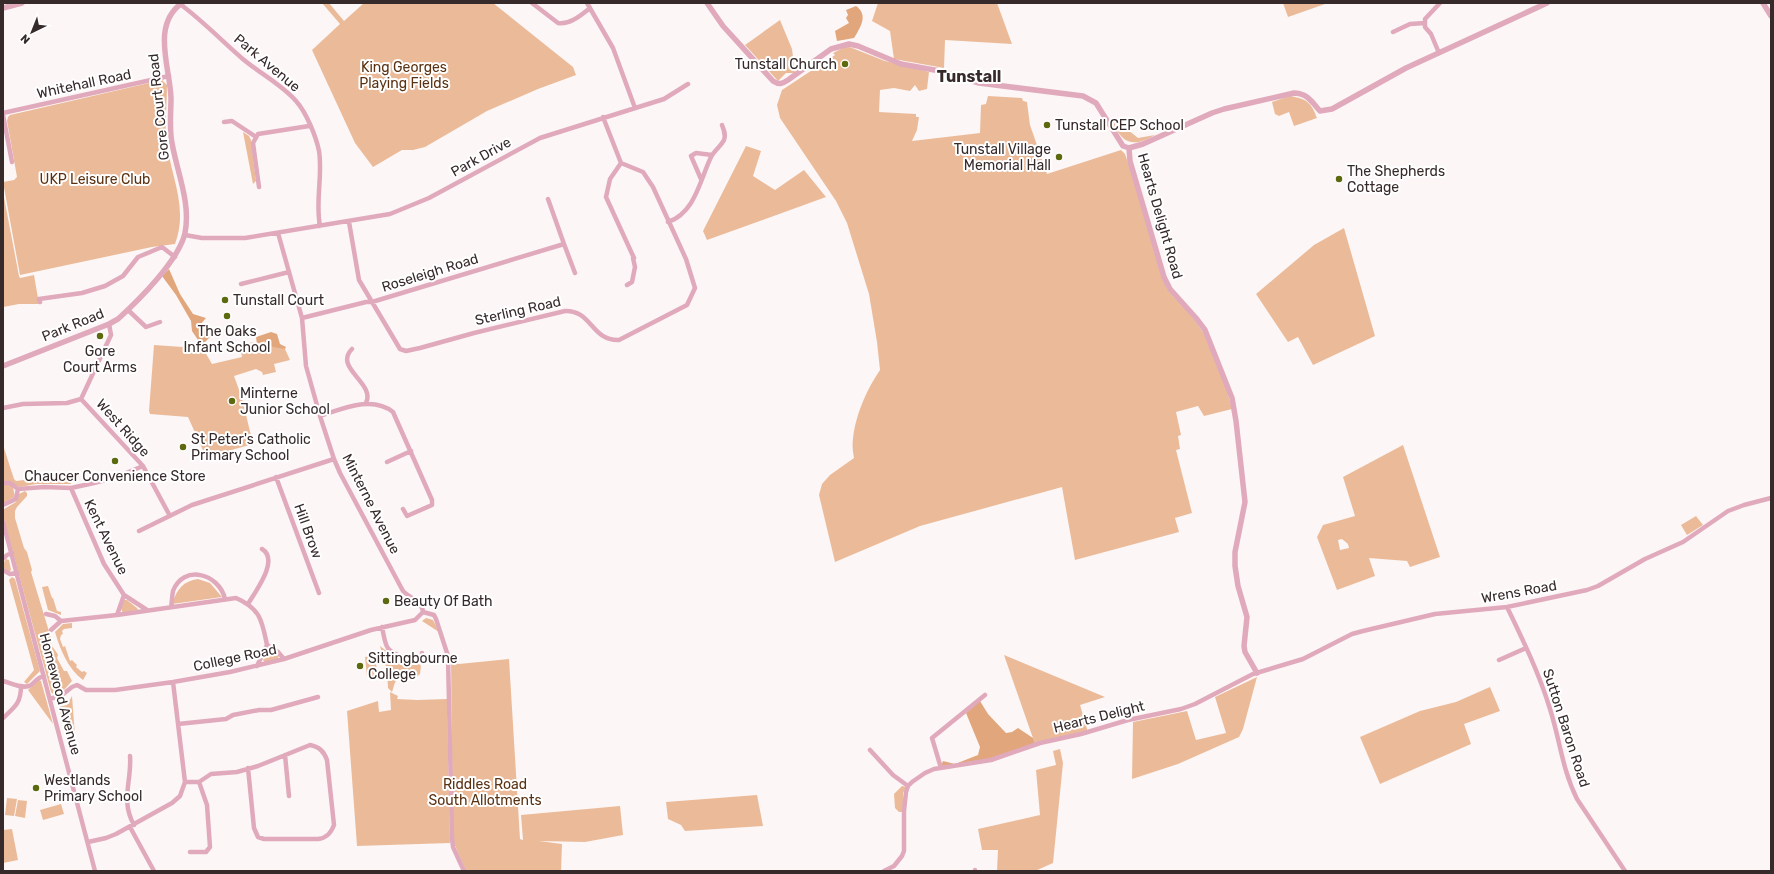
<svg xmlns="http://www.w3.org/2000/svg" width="1774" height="874" viewBox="0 0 1774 874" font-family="Rubik,sans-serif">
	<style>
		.green { fill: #ebbb99; fill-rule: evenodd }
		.forest { fill: #e1a67b }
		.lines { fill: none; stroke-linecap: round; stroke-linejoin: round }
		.minor { stroke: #e1aabc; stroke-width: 4.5 }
		.tertiary { stroke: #e1aabc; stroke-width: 5.5 }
		.poi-dot { fill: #5e690f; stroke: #fff; stroke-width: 1.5 }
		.labels { text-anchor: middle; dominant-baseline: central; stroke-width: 4; stroke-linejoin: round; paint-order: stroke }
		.street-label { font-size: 14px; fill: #362a2a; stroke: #fff }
		.poi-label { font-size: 14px; fill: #362a2a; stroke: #fff; text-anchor: start }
		.park-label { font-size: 14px; fill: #5a3212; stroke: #fff }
		.quarter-label { font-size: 16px; font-weight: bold; fill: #362a2a; stroke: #fff }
	</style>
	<rect width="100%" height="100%" fill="#fcf6f6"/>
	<path class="green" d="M322,3h7l15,18 20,-18h129l80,64 3,8 -38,14 -51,22 -62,36 -12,3h-11l-29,17 -18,-24 -43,-93 28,-26z
		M878,3h119l15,41 -67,-4 -1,28 -50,-9 -4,-28 -18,-10z
		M1283,3h45l-40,14z
		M780,20l12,29 3,24h-9l-8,8 -33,-36z
		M847,46l38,15 44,11 -2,17 -8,2 -4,-6 -5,6 -16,-3 -14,2 -1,22 37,2v3h3l-2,13 -5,11 68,-8 1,-28 5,-1 2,-8 34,2 1,3 4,1 3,23 17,49 74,-24 4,4 14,40 28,95 26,29 12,17 19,45 8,29 -28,7 -6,-10 -22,6 5,23 -3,1 2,13 -4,1 16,63 -17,5 4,14 -104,28 -13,-73 -142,39 -85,36 -16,-67 3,-11 8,-9 24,-17c-1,-6 -2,-12 -1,-19 2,-23 14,-50 27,-69l-3,-28 -8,-48 -22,-71 -11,-22 -56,-83 -3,-13 5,-15 53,-35 -2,-2z
		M162,80l5,5c0,18 -2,35 -1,53 4,37 23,69 9,106l-23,3 -132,28 -17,-93 11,-2 3,-3 -10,-56 1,-4 2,-2z
		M1290,96c17,3 21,6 27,22l-23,8 -5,-14 -10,4 -4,-2 -3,-12z
		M1112,121l7,7 9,2 10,8 17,-3c-22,13 -33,9 -43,-14z
		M243,132l6,4 2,4 5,41 -3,3z
		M746,146l15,5 -8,25 22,14 29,-20 22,27 -119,43 -4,-9z
		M3,192l16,84 1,2 14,-3 5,29h-20l-16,3z
		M1344,228l31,108 -62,29 -15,-28 -10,5 -32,-48 58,-49z
		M198,340l14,24 30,-7 -2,-10 9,-1 -1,-3 16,-2 21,8 5,11 -16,4 2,8 -13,3 -1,-3 -6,-3 -22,7 8,22 11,46 -47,13 -18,-40 -38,-3 -1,-3 5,-66 43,3z
		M3,445l11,34 2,2 24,-3v1h11v3l20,-1v3h-35l-16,3 -17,-5z
		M1403,445l37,112 -30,10 -3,-6 -38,-3 6,18 -38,14 -20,-53 6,-12 32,-9 -12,-39zM1342,539l6,5 1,4 -9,2 -2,-10z
		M9,484l4,3 2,10 -12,6v-18z
		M25,491l2,2v3l-10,11 -2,4v7l9,30 3,4 5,18 -1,2 20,66c-2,7 5,12 7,17l-1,3 7,13h3l5,10 -9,10 -10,3 -2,-2 -48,-176 1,-7 12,-7 3,-8z
		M1696,516l7,9 -16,10 -6,-10z
		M6,559l3,1 2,10 -2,2 -6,-5v-3z
		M12,577l3,2 25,92 -13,13 -3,-2 10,-12 -25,-90z
		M198,579l12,4 12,14 -50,7c5,-15 11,-23 26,-25z
		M48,586l4,12h1l4,13 4,1v3l-13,-5 -6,-23z
		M124,600h3l10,8 1,2 -15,3 -2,-4z
		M426,618l7,2 6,12 -17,-11z
		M72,623v5l-8,1 -2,2 1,3 -2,1 -1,4 3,8 2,-1 5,15 2,-1 5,5 -1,2 6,5 2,-1 3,2 -4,7c-15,-11 -23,-31 -28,-48l8,-8z
		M380,646l9,7 29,10 3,3 -1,8c-6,6 -9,5 -17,2 -9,3 -8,8 -11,16l-4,-4 -1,-17z
		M274,652l5,3 -1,4 -13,4 -2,-3 2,-5z
		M378,655l-3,3 3,18 -11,1 -2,-20z
		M1004,655l101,42 -25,8 8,27 -53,12z
		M509,659l11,180 3,1 -2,-25 99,-9 3,29 -38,7 -46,-1 23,3 -1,27h-95l-13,-30 -2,-179 8,2z
		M1257,677l-14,52 -4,8 -61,27 -46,15 1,-57 54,-11 9,29 30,-7 -11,-36z
		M39,680l2,1 12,43 -25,-34z
		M1490,687l10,24 -36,13 7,20 -91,40 -20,-47 60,-26 36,-9z
		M390,692l8,4 -1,3 20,1 30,-1 3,144 -93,3 -10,-135 31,-10 1,11 12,-2z
		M72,696l3,40 -8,1 -8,-30 8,-2z
		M1060,749l3,14 -10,100 -18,8h-38l1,-21h-16l-4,-21 62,-14 -4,-45 20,-5 -3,-14z
		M902,786l4,1 -3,6v19h-4l-4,-4 -1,-14z
		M757,795l6,31 -78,5 -4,-6 -13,-6 -2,-17z
		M7,798l10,1 -3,17 -9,-1z
		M18,800l9,1 -2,17 -10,-2z
		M61,804l3,10 -21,6 -3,-10z
		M12,829l6,31 -15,3v-33z"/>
	<path class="forest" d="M856,6c13,9 4,22 -2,32l-17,3 -2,-10 14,-8 -3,-5 2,-3 -2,-5z
		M169,269l11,25 13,20 13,4 -6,7 8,7 2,5 -6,6 -6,-3 -6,-9 -1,-10 -15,-26 -14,-19z
		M271,332l6,2 3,10 6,3 -1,2 -12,-2 -9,-6 -7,3 -1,-7z
		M980,701l8,13 18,19 6,-1 6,-4 15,10 2,6 -44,16 -50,6 2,-5 12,3 23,-9 2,-8 -14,-34z"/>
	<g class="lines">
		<path class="minor" d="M532,3l26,20c12,2 23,-8 32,-15
			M587,3l26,45 22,60
			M180,4c23,17 43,38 64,56 17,14 38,25 52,41 10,11 20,35 23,50 4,25 -4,50 1,75
			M1393,32l17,-8 15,-1
			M1439,53l-8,-19 -6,-7v-8l15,-16
			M3,113l166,-37
			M3,115l9,47
			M603,117l18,46 -11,16 -4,18 28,61h-1l2,9 -3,15 -5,3
			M224,122l8,-1 24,16
			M701,179l-10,-23 5,-3 16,2
			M259,187l-6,-44 5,-9 51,-8
			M548,199l16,45
			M349,222l10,58 41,69 6,2 14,-3 54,-15 91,-22c27,-1 26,30 54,29l68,-35 8,-17 -9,-29 -33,-72 -10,-15 -22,-9
			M668,222c27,-9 32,-42 43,-65 3,-6 10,-11 13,-17 2,-5 0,-10 -2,-15
			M278,233l24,85 4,48 14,50 14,43 6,14 63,118c6,6 20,12 20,21
			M185,235l17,3h43l145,-24 39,-16 111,-60 124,-39 24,-15
			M241,284l48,-12
			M40,302l-1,-3 43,-6 23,-7 18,-10 15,-19 24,-10 13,10
			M128,310l18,17 14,-5
			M302,318l64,-16h6l192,-58 11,29
			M352,349c-19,19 24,34 14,54
			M81,399l62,67 27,50
			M3,408l20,-4 44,-1 14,-4 30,-64 -2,-11
			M320,416c22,-7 52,-21 73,-4l39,88v5l-25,11 -4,-7
			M387,462l24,-11
			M276,477l43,116
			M3,483h7l8,6 -2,10 -13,6
			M71,488l33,76 20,31 -7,20 119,-17c25,11 26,23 31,47
			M18,489l26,-2 27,1 23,-5 25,-7 24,-10
			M3,522l92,349
			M139,531l53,-26 142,-46
			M3,559l4,-4 5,-2
			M3,570l7,4 7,-1
			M124,595l23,15
			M248,604c7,-12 32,-44 14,-55
			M171,607c1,-5 1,-11 2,-16 10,-27 46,-18 52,8
			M1507,607c16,33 32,66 43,102 10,31 12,60 27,90l48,72
			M423,612l11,3 2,4 12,37 4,182 1,9 11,24
			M46,614l9,2 6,5 -10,9
			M61,621l56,-6
			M382,627c4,18 2,24 21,30 7,2 12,3 19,2v-6
			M1499,660l27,-12
			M257,666l10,-21 11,7 6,7
			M3,681c8,2 21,9 28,4 5,-4 7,-8 13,-9
			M50,699l12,-4 10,-8 5,-2 9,5h29l58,-8 57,-10 54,-13 87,-29 44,-10 8,-8
			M3,718c12,-11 18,-15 18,-32
			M178,724l48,-5 7,-4 26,-5h12l47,-13
			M870,750l23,25 15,11
			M285,755l4,41
			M130,756c2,25 -10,44 4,69
			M941,768l-9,-30 53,-43
			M185,782h14l12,-8 26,-2 21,-6 52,-21c10,2 14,7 17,15l7,65c-3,8 -7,13 -16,14h-54l-6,-2 -4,-9 -6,-60
			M130,827l24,44
			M88,842l18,-4 10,-4 56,-31 8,-7 5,-14 -12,-100
			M190,852h16l4,-5 -3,-42 -8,-23
			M975,870v1
			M884,871l10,-5 8,-10 2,-5v-40l2,-19 2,-6 4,-4 13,-9 9,-4 57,-9 49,-17 41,-9 47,-14 53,-11 14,-5 58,-30 50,-15 49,-25 11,-3 72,-17 72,-7 80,-17 11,-4 47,-27 38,-17 45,-31 16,-6 27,-7"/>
		<path class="tertiary" d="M707,3l16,23 50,55c6,4 9,3 15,-1l43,-31 18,-5 9,2 43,18 39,7 39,12 104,13 13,7 27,43 6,2 14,-4 69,-31 12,-4 70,-16c13,0 18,9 26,18l12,-2 74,-41 141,-65
			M1763,3l8,13
			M3,8l19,-5
			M1129,148l1,13 34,116 6,12 26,29 9,12 27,68 4,23 9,81 -10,50v14l3,20 9,31 -3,29 1,6 12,21
			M3,366l106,-42 9,-5c21,-19 61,-59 67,-86 6,-30 -8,-61 -13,-90 -3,-15 -1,-30 -1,-45 -1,-31 -20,-73 11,-95"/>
	</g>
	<g class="poi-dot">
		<circle cx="845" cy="64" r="4"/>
		<circle cx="1047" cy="125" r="4"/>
		<circle cx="1059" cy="157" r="4"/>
		<circle cx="1339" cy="179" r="4"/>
		<circle cx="225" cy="300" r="4"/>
		<circle cx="227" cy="316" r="4"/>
		<circle cx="100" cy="336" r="4"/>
		<circle cx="232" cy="401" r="4"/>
		<circle cx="183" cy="447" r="4"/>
		<circle cx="115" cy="461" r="4"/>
		<circle cx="386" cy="601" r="4"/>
		<circle cx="360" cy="666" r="4"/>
		<circle cx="36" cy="788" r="4"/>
	</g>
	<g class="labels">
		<g class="street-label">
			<text transform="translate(267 63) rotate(40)">Park Avenue</text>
			<text transform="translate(84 84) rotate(-12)">Whitehall Road</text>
			<text transform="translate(159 107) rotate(-96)">Gore Court Road</text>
			<text transform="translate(481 157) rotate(-29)">Park Drive</text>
			<text transform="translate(1160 216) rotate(74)">Hearts Delight Road</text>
			<text transform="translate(430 273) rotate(-17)">Roseleigh Road</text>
			<text transform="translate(518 311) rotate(-13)">Sterling Road</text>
			<text transform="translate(73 325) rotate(-22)">Park Road</text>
			<text transform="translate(123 428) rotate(48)">West Ridge</text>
			<text transform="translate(371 504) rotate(63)">Minterne Avenue</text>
			<text transform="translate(308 531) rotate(70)">Hill Brow</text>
			<text transform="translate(106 537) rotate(64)">Kent Avenue</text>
			<text transform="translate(1519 592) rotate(-10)">Wrens Road</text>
			<text transform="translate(235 658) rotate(-12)">College Road</text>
			<text transform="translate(60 694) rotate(75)">Homewood Avenue</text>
			<text transform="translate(1099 717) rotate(-14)">Hearts Delight</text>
			<text transform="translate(1566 728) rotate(72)">Sutton Baron Road</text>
		</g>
		<g class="poi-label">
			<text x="837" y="64" text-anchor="end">Tunstall Church</text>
			<text x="1055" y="125">Tunstall CEP School</text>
			<text x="1051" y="149" text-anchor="end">Tunstall Village<tspan x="1051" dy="16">Memorial Hall</tspan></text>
			<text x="1347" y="171">The Shepherds<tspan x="1347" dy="16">Cottage</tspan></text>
			<text x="233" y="300">Tunstall Court</text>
			<text x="227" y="331" text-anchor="middle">The Oaks<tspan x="227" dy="16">Infant School</tspan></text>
			<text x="100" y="351" text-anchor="middle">Gore<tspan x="100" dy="16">Court Arms</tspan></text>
			<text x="240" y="393">Minterne<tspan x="240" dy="16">Junior School</tspan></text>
			<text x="191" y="439">St Peter's Catholic<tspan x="191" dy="16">Primary School</tspan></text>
			<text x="115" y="476" text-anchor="middle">Chaucer Convenience Store</text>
			<text x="394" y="601">Beauty Of Bath</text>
			<text x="368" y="658">Sittingbourne<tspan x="368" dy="16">College</tspan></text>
			<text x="44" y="780">Westlands<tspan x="44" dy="16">Primary School</tspan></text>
		</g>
		<g class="park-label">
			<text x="404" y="67">King Georges<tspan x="404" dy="16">Playing Fields</tspan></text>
			<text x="95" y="179">UKP Leisure Club</text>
			<text x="485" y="784">Riddles Road<tspan x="485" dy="16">South Allotments</tspan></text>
		</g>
		<g class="quarter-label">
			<text x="969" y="76">Tunstall</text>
		</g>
	</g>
	<rect width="1774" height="874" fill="none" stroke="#362a2a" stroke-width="8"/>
	<g transform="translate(32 32) rotate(223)" stroke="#ffffff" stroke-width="3" paint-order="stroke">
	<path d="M0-3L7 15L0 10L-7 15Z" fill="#362a2a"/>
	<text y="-6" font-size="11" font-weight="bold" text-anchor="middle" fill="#362a2a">N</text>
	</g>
</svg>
